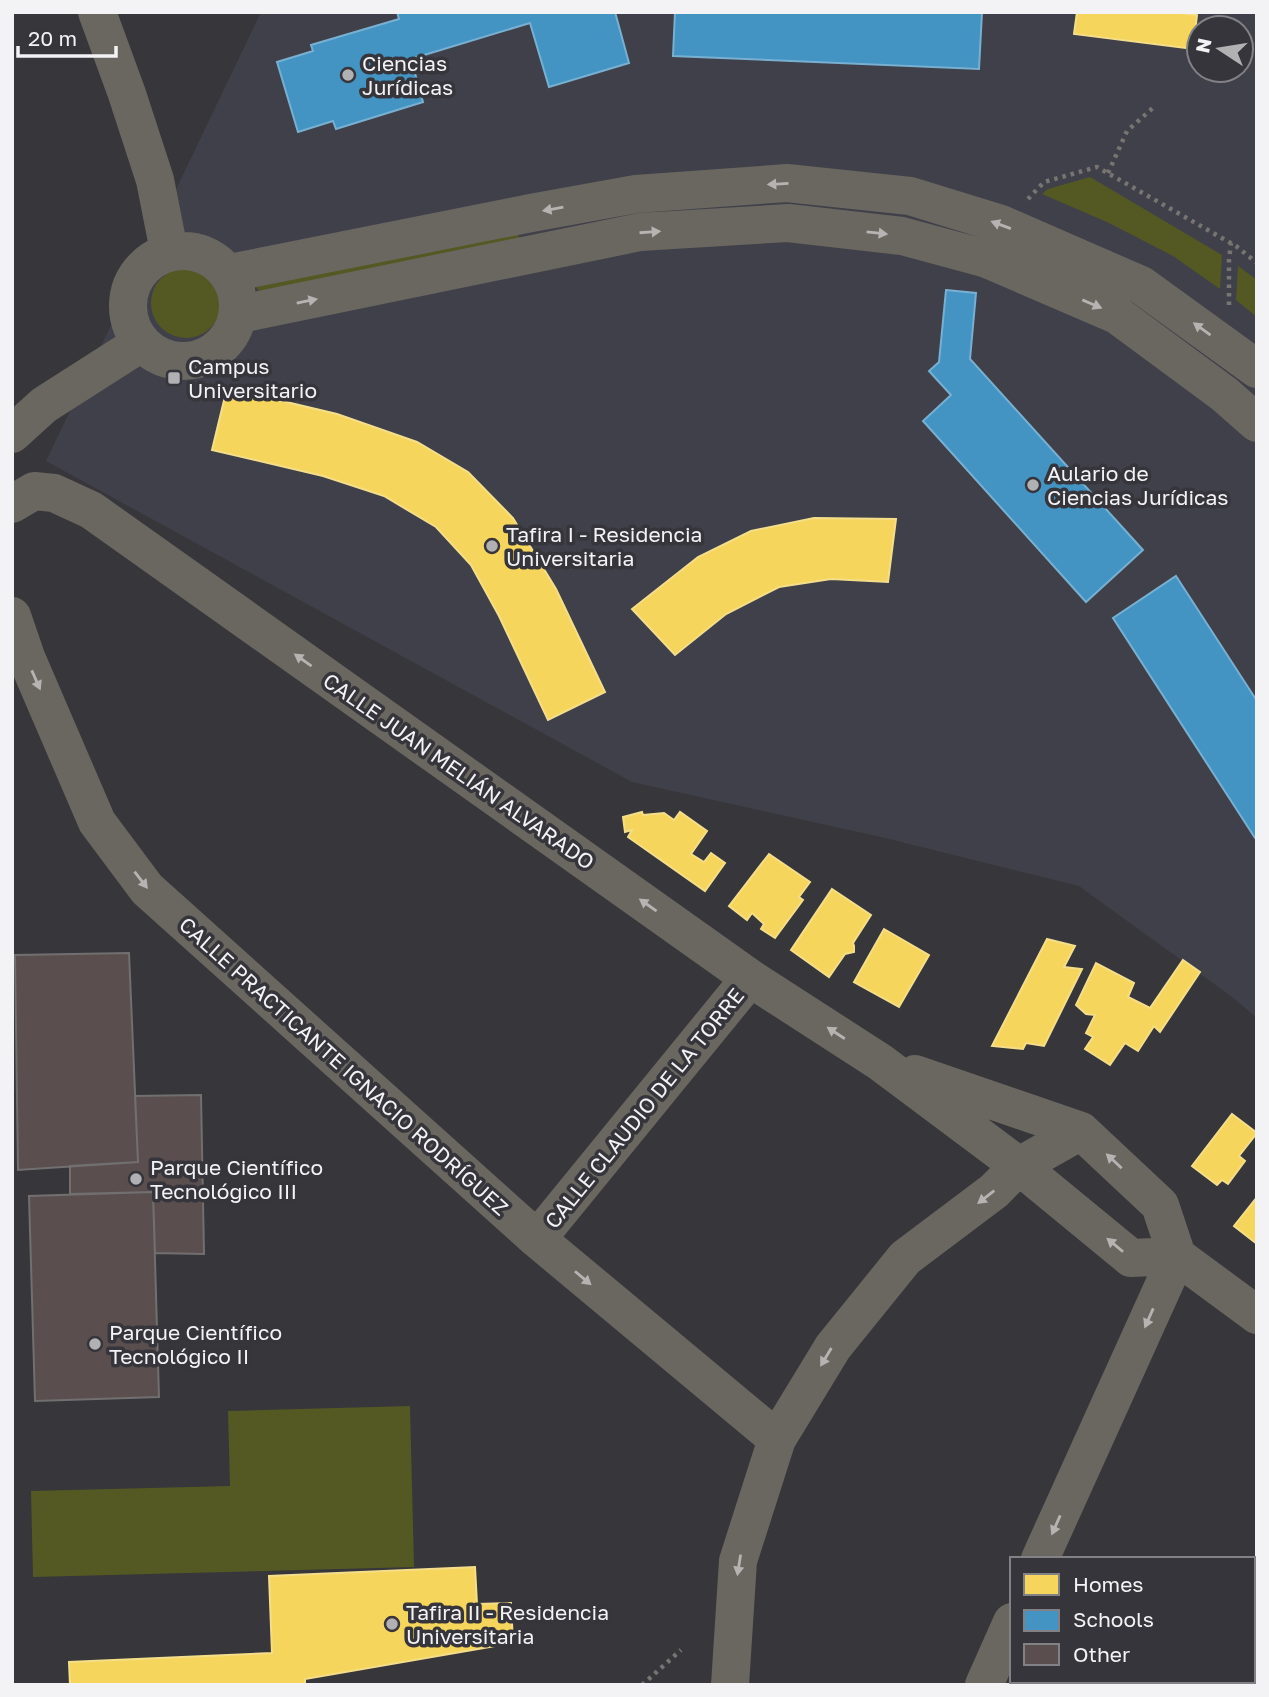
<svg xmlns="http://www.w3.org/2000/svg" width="1269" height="1697" viewBox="0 0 1269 1697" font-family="'Golos Text',sans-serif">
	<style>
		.built { fill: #40404a; fill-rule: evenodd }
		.green { fill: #545923 }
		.homes { fill: #f6d55c; stroke: #f5de8a; stroke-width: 2 }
		.schools { fill: #4393c3; stroke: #78b0d2; stroke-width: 2 }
		.building { fill: #5a4f4e; stroke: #716f70; stroke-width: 2 }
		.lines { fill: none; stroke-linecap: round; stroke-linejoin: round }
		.path { stroke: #777471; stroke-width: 4.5; stroke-dasharray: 3.5 5; stroke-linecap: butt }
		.street { stroke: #6a6760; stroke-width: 38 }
		.oneway { fill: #b5b4b2 }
		.poi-dot { fill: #b1b1b4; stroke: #36353b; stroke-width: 2.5 }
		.labels { text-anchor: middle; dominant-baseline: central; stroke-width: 7; stroke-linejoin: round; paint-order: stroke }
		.poi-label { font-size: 21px; fill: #f3f3f6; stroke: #36353b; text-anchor: start }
		.street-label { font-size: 21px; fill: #f3f3f6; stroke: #36353b }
	</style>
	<rect width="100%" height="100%" fill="#37363a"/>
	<path class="built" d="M261,12h996v1006l-25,-21 -153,-111 -198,-49 -249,-55 -586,-321zM1199,28h42v42h-42z"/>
	<path class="green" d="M1090,177l132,78 -2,34 -47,-33 -64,-33 -67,-29 6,-5z
		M517,229l4,16 -260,48 -5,-6z
		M1238,266l19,14v37l-21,-17z
		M151 303a35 35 0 1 1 70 0a35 35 0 1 1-70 0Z
		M410,1406l4,161 -381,10 -2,-86 199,-5 -2,-75z"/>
	<path class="homes" d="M1077,12h96l24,3 -4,34 -119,-15z
		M227,388l110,26 80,28 51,30 45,46 43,71 49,103 -57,28 -49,-104 -28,-51 -35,-38 -52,-31 -61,-20 -111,-26z
		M814,518l82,1 -8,63 -57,-3 -52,8 -53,27 -51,41 -43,-46 66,-52 53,-26z
		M642,812l1,3 21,-2 10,7 6,-8 27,19 -16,23 13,8 7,-9 14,10 -20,28 -77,-54 4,-7 -7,2 -2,-15z
		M769,854l41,28 -11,15 4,3 -28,38 -14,-9 3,-5 -12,-11 -5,7 -18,-14z
		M832,889l39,26 -18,28 1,3v6l-9,2 -16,23 -38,-27z
		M884,929l45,26 -30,52 -45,-25z
		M1047,939l28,7 -11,21 18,2 -38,77 -18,-3 -3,6 -31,-3z
		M1183,960l17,12 -40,60 -6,-6 -16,25 -13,-8 -15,22 -25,-16 8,-12 -7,-4 9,-18 -9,-1 -10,-9 20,-42 38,20 -6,14 22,11z
		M1232,1114l25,19 -18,23 6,5 -17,23 -6,-4 -5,5 -25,-19z
		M1257,1197v47l-23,-18z
		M475,1567l2,37 34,-1 2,40 -208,36v6h-235l-1,-23 203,-9 -3,-77z"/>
	<path class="schools" d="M397,12h218l14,51 -80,24 -19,-64 -119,36 12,43 -87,27 -3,-8 -35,11 -21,-70 36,-11 -2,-6 88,-26z
		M675,12h307l-3,57 -306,-13z
		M946,290l30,3 -6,66 173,191 -57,52 -163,-181 28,-26 -22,-24 10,-9z
		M1176,576l81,125v136l-2,1 -142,-220z"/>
	<path class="building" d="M129,953l9,209 -120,8 -3,-215z
		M201,1095l3,159 -49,-1 -2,-61 -83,2v-28l68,-4 -3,-66z
		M153,1192l6,205 -124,4 -6,-205z"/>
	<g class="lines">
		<path class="path" d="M1108,173l19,-42 28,-25
			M1028,199l16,-17 53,-15 139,79 21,17
			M1229,305v-45l2,-17
			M642,1685l39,-35"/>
		<path class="street" d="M97,12l30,82 28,86 14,71
			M128 306a55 55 0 1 1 110 0a55 55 0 1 1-110 0Z
			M230,273l301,-60 105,-19 151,-11 123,13 91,28 140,61 116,84
			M240,314l400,-82 148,-9 114,13 85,23 130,56 107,79 33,29
			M12,434l32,-29 97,-62
			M12,504l22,-13 20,2 37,17 659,468 130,84 139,104 112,92 46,-2 80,59
			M12,616l14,41 71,165 50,67 390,350 240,200
			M915,1074l166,57 79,74 17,51 -137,303
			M537,1239l213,-261
			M730,1685l8,-124 39,-122 56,-92 72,-89 89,-67 25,-25 62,-35
			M984,1685l28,-63"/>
	</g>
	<defs><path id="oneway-solid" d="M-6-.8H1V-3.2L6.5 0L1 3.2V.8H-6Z" transform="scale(1.75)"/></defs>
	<g class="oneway">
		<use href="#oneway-solid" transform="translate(778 184) rotate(177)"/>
		<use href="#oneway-solid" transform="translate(553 209) rotate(170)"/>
		<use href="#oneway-solid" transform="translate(1001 225) rotate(-160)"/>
		<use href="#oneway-solid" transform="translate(650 232) rotate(-4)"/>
		<use href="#oneway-solid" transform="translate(877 233) rotate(6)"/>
		<use href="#oneway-solid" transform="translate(307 301) rotate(-12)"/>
		<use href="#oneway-solid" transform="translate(1092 304) rotate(23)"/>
		<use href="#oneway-solid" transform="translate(1202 329) rotate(-144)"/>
		<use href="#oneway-solid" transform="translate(303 660) rotate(-145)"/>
		<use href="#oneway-solid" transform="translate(36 680) rotate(66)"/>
		<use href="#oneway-solid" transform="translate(141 880) rotate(52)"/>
		<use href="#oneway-solid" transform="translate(648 905) rotate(-145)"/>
		<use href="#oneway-solid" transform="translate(836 1033) rotate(-147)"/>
		<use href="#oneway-solid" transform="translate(1114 1161) rotate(-137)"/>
		<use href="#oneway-solid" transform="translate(986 1197) rotate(142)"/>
		<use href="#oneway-solid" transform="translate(1115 1245) rotate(-140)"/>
		<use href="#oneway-solid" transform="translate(583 1278) rotate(40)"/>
		<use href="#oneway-solid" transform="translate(1149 1318) rotate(114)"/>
		<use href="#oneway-solid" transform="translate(826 1357) rotate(121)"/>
		<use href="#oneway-solid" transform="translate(1056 1525) rotate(114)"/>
		<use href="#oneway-solid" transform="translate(739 1565) rotate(99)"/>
	</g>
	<g class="poi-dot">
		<circle cx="348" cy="75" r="7"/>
		<rect x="167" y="371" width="14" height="14" rx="3.5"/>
		<circle cx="1033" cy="485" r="7"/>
		<circle cx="492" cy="546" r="7"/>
		<circle cx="136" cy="1179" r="7"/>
		<circle cx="95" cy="1344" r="7"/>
		<circle cx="392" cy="1624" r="7"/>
	</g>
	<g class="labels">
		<g class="poi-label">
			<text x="362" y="63">Ciencias<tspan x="362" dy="24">Jurídicas</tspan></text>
			<text x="188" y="366">Campus<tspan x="188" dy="24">Universitario</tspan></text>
			<text x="1047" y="473">Aulario de<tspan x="1047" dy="24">Ciencias Jurídicas</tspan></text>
			<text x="506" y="534">Tafira I - Residencia<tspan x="506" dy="24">Universitaria</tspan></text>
			<text x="150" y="1167">Parque Científico<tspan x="150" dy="24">Tecnológico III</tspan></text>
			<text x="109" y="1332">Parque Científico<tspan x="109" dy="24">Tecnológico II</tspan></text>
			<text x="406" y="1612">Tafira II - Residencia<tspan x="406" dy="24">Universitaria</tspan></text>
		</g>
		<g class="street-label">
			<text transform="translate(459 771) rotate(35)">CALLE JUAN MELIÁN ALVARADO</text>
			<text transform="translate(344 1066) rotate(42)">CALLE PRACTICANTE IGNACIO RODRÍGUEZ</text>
			<text transform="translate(644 1108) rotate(-51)">CALLE CLAUDIO DE LA TORRE</text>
		</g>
	</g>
	<rect width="1269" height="1697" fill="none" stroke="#f3f3f6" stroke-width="28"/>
	<rect x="1010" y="1557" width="245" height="126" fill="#36353b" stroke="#828186" stroke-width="2"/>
	<rect x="1024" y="1574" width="35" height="21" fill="#f6d55c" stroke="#828186" stroke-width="2"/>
	<text x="1073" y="1592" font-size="21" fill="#f3f3f6">Homes</text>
	<rect x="1024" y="1610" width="35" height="21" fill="#4393c3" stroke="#828186" stroke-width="2"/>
	<text x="1073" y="1627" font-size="21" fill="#f3f3f6">Schools</text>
	<rect x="1024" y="1644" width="35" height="21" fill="#5a4f4e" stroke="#828186" stroke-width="2"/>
	<text x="1073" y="1662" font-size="21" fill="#f3f3f6">Other</text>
	<g transform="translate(1220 49) rotate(282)"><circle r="33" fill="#36353b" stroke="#828186" stroke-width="2"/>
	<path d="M0-5L12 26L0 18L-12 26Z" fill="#b1b1b4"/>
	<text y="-10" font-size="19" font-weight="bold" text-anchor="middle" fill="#f3f3f6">N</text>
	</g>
	<path d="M18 46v10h98v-10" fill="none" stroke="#f3f3f6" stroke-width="3.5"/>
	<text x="28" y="46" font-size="21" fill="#f3f3f6" stroke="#36353b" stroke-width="5" paint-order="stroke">20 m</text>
</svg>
